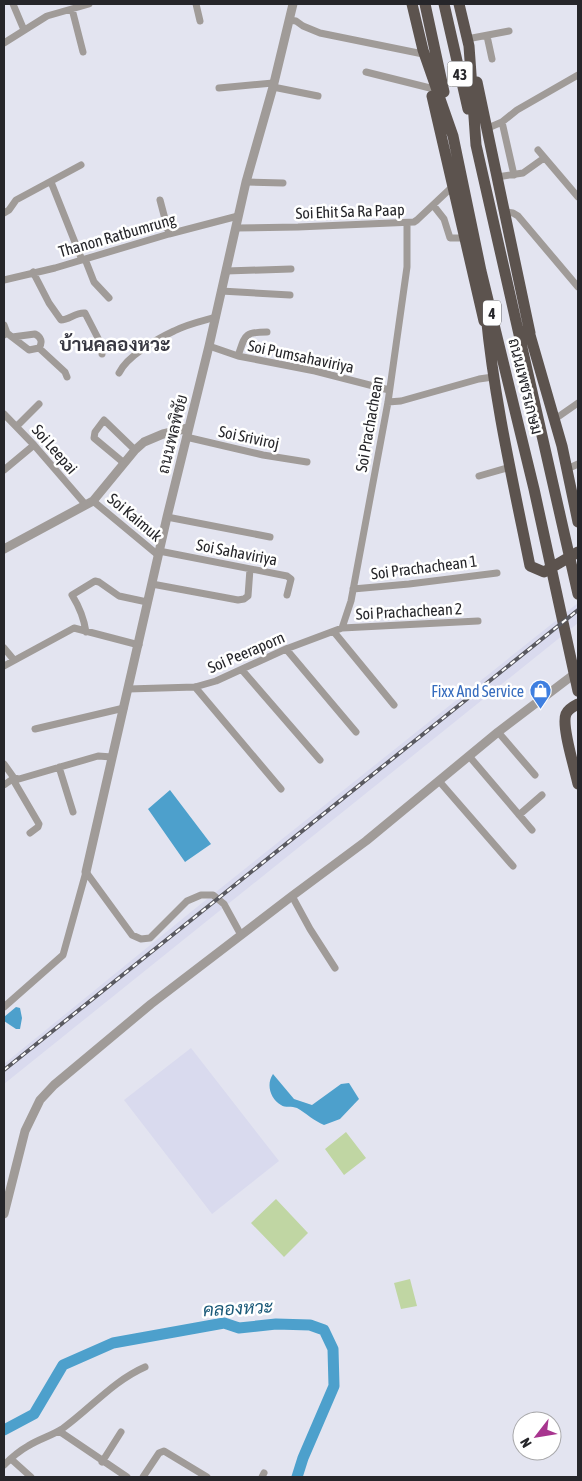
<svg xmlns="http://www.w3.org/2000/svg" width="582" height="1481" viewBox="0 0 582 1481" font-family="'Asap Condensed',Sarabun,sans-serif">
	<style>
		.built { fill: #d9daee }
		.green { fill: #c0d6a3 }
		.water { fill: #4da0cc }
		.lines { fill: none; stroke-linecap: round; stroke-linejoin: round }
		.river { stroke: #4da0cc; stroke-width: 11 }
		.minor { stroke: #a09b98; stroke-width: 7 }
		.tertiary { stroke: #a09b98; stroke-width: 9 }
		.trunk { stroke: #5c534e; stroke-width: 11 }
		.rail-casing { stroke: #595960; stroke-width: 4 }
		.rail { stroke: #fff; stroke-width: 2; stroke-dasharray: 5.5; stroke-linecap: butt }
		.labels { text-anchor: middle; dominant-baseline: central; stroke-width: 5; stroke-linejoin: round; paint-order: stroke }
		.shield { fill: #fff; stroke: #67676a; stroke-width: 1 }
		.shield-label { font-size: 15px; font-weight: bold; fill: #26262a }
		.street-label { font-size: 16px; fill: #26262a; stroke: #fff }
		.shop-label { font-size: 16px; fill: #366cbe; stroke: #fff; text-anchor: end }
		.water-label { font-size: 18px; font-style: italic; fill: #1a5978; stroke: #fff }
		.quarter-label { font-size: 19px; font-weight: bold; fill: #383842; stroke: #fff }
	</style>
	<rect width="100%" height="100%" fill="#e3e4f0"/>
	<path class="built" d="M578,603v20l-574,461v-20l193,-157z
		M191,1048l88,113 -67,53 -88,-114z"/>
	<path class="green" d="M346,1132l20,26 -22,17 -19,-26z
		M276,1199l32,34 -24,24 -33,-34z
		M410,1279l7,27 -16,3 -7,-26z"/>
	<path class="water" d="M170,790l41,54 -26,18 -37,-53z
		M16,1007l4,1 2,10 -2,11h-4l-12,-8v-4z
		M273,1074l21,25 18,6 29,-21 8,-1 10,16 -19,20 -16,6c-10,-4 -18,-12 -27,-17 -5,-2 -12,0 -16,-3 -11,-6 -15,-21 -8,-31z"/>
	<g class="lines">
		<path class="river" d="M4,1430l30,-16 29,-49 50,-22 111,-20 15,5 37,-4 34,1 14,5 9,19 1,37 -31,72 -6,19"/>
		<path class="minor" d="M13,4l11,26
			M196,4l4,17
			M72,9l11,43
			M289,20l7,1 7,5 17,7 103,21
			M487,36l5,23
			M467,39l42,-8
			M4,43l43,-27 42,-12
			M366,72l64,16
			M273,87l45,9
			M219,88l54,-5
			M502,122l12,53
			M488,128l14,-6 15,-12 61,-35
			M538,150l40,47
			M497,177l26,-4 21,-15
			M51,182l31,78
			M246,182l37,1
			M160,200l9,34
			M433,205l11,14 6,19h14
			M505,212l8,1 5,3 60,71
			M4,213l5,-3 7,-10 65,-35
			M236,228l62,-1 116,-5 3,-2 35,-33
			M85,259l9,23 15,16
			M226,271l65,-2
			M33,272l16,31 12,17c8,0 15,-8 24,-7l16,31 1,10
			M4,280l51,-12 114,-34 69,-18
			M221,291l69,4
			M4,325l3,8 -3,2
			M7,333l5,4 23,-3c6,3 8,8 4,14l26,24 2,5
			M12,337l17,13 10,-2
			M209,346l29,10 77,15 74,19
			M238,356c7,-20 5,-24 29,-24
			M119,373c8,-17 38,-34 55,-42 13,-7 28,-10 42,-14
			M388,402l13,-1 78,-22 14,-2
			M4,414l30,31 51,59
			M555,419l23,-16
			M17,426l22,-22
			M186,437l77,18 44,7
			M124,463l-30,-25 1,-6 9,-12 31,30
			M567,469l11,-5
			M4,470l30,-25
			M479,476l31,-9
			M93,501l65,54
			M167,517l103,20
			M159,551l128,25 4,3 -4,16
			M152,584l86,16 6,-1 4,-3 2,-27
			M353,589l56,-5 88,-11
			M342,628l9,-27 37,-199 19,-135v-44
			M86,632c-2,-14 -6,-24 -14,-37l23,-14 4,1 20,14 28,6
			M334,632l60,73
			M4,648l10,12
			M286,649l70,83
			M4,666l70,-38 65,17
			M242,670l78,90
			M195,687l86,102
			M128,689l67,-2 21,-6 70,-32 56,-21 136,-7
			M35,729l89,-21
			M498,732l37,43
			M469,756l63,74
			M4,764l10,14 1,5 24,41 -1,3 -8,6
			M59,767l14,45
			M439,781l74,85
			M4,785l10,-7 5,1 79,-23 14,1
			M519,815l23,-20
			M86,872l46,63 9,4 9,-1 37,-37 14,-6h12l11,9 17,31
			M292,896l18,33 25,39
			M4,1007l59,-52 23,-83
			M59,1431l68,46
			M11,1459l20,18
			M102,1462l19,-30
			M4,1465c7,-7 15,-14 24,-19 11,-7 23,-10 34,-17 28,-20 51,-48 83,-62
			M143,1477l16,-24 5,-2 43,26
			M262,1477l2,-4"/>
		<path class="tertiary" d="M4,549l89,-48 42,-51 9,-8 19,-8 25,-6
			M86,872l81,-355 42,-171 37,-164 27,-95 20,-83
			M4,1214l21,-83 15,-31 14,-15 97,-81 141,-108 74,-55 132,-109 79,-60"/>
		<path class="trunk" d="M412,4l11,46 30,86 28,135 53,218 44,202
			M425,4l19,88
			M444,4l24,105
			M459,4l10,42 7,99 102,449
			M477,82l53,251
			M432,96l52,225
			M486,314c8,85 27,168 44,252l14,6 34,-20
			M528,328l34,118 16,76
			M578,704c-4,2 -10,5 -12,10 -5,12 9,55 12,70"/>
		<defs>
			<path id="rail" d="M4,1070l574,-460"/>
		</defs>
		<use href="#rail" class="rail-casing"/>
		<use href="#rail" class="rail"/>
	</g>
	<defs>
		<symbol id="shop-pin" viewBox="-11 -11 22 30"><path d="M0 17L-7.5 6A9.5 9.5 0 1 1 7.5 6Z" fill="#3f7fe0" stroke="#fff"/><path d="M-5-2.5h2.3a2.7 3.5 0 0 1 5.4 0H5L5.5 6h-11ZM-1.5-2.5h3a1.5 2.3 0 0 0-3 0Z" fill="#fff"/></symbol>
	</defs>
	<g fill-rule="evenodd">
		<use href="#shop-pin" x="528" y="678" width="25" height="34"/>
	</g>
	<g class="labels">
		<g class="shield">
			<rect x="447.5" y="61.5" width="25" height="25" rx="4"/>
			<rect x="483" y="300.5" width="18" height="25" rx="4"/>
		</g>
		<g class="shield-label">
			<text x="460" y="74">43</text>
			<text x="492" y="313">4</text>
		</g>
		<g class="street-label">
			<text transform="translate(350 211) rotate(-2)">Soi Ehit Sa Ra Paap</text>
			<text transform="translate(117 235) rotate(-16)">Thanon Ratbumrung</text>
			<text transform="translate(301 356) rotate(12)">Soi Pumsahaviriya</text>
			<text transform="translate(526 386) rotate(76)">ถนนเพชรเกษม</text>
			<text transform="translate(369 424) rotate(-80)">Soi Prachachean</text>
			<text transform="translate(172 434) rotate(-76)">ถนนพลพิชัย</text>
			<text transform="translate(249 437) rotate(12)">Soi Sriviroj</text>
			<text transform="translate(55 449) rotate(49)">Soi Leepai</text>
			<text transform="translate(135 517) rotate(40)">Soi Kaimuk</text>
			<text transform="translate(237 552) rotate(11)">Soi Sahaviriya</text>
			<text transform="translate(424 567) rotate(-7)">Soi Prachachean 1</text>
			<text transform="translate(409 611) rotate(-3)">Soi Prachachean 2</text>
			<text transform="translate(246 652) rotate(-23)">Soi Peeraporn</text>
		</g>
		<g class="shop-label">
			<text x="524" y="691">Fixx And Service</text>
		</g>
		<g class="water-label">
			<text transform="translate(238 1308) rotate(-3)">คลองหวะ</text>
		</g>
		<g class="quarter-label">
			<text x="115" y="344">บ้านคลองหวะ</text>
		</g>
	</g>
	<rect width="582" height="1481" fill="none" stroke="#26262a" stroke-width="10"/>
	<g transform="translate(537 1436) rotate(239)"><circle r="24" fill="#ffffff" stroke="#a8a8aa"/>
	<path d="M0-4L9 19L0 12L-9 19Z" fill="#a8358f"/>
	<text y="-8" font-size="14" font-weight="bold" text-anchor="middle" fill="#26262a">N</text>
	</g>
</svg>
